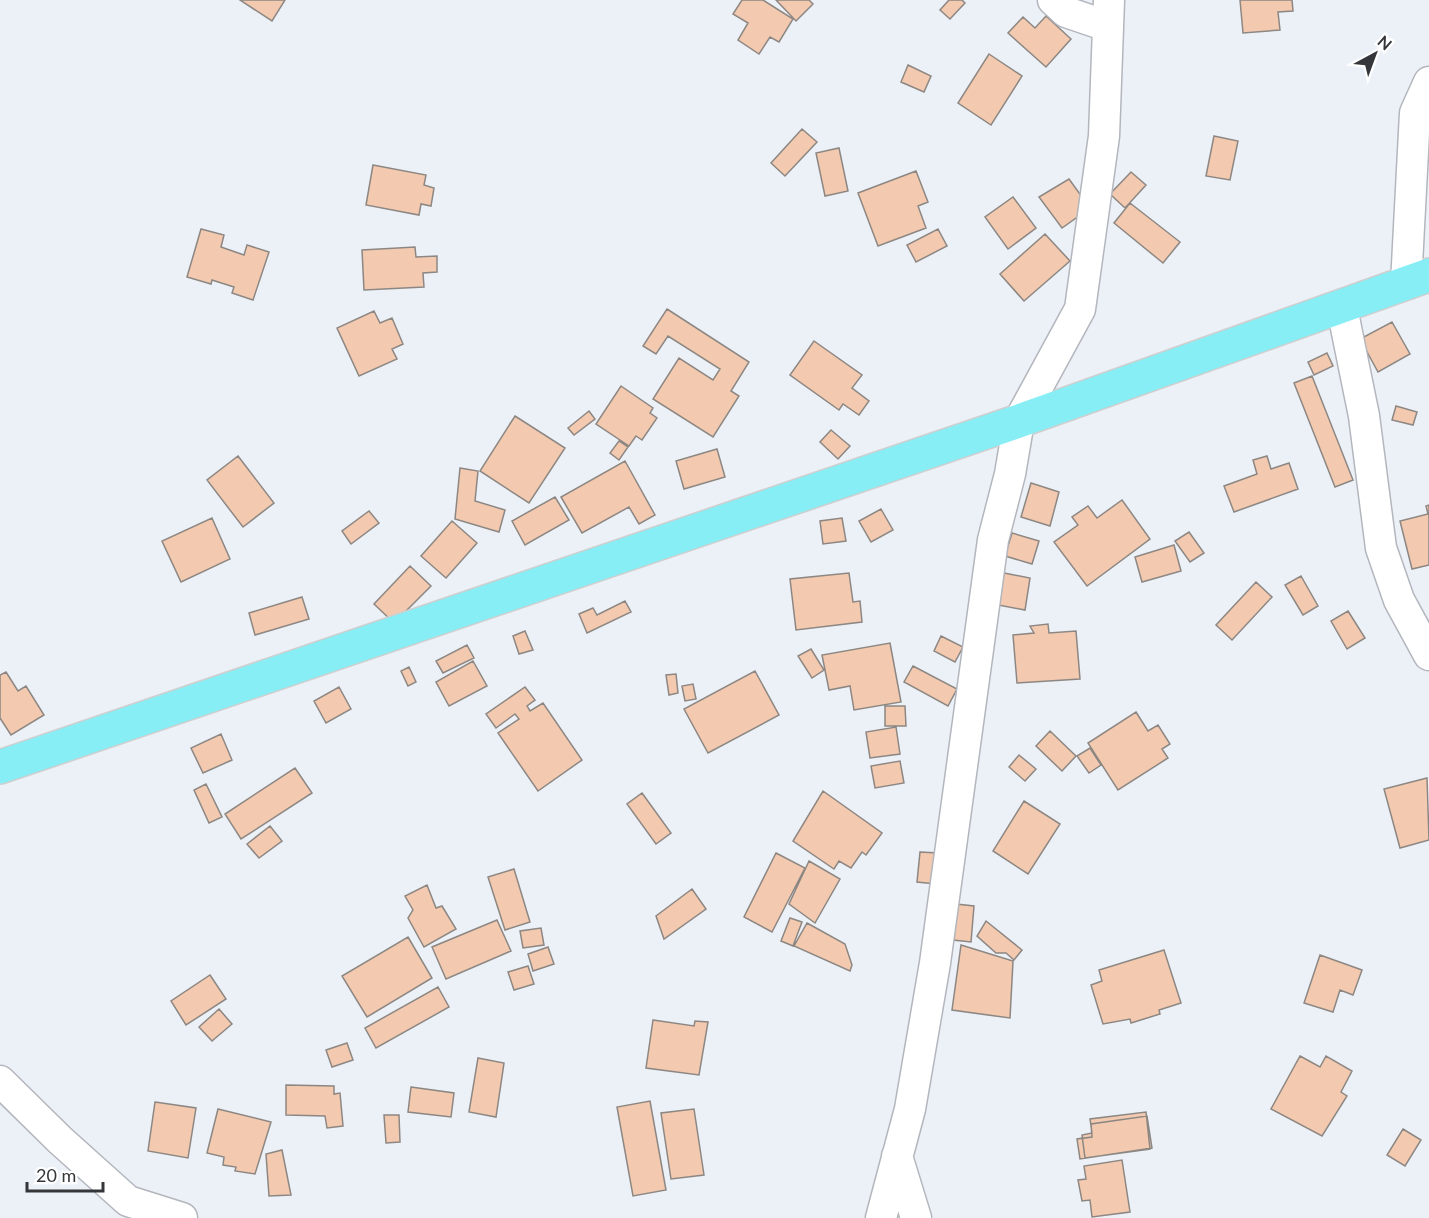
<svg xmlns="http://www.w3.org/2000/svg" width="1429" height="1218" viewBox="0 0 1429 1218" font-family="Lato,sans-serif">
	<style>
		.building { fill: #f3caaf; stroke: #8d8783; stroke-width: 1.5 }
		.lines { fill: none; stroke-linecap: round; stroke-linejoin: round }
		.minor-casing { stroke: #b3b6bd; stroke-width: 33 }
		.primary-casing { stroke: #cfcfcf; stroke-width: 36 }
		.minor { stroke: #fff; stroke-width: 30 }
		.primary { stroke: #86eef4; stroke-width: 33 }
	</style>
	<rect width="100%" height="100%" fill="#ecf0f7"/>
	<path class="building" d="M240,0h45l-13,21z
		M742,0h21l30,19 -14,23 -9,-5 -11,17 -21,-14 10,-17 -15,-9z
		M776,0h33l4,4 -17,17z
		M949,0h13l3,3 -15,16 -10,-9z
		M1240,0h52l1,11 -15,1 2,18 -37,3z
		M1046,16l25,23 -25,28 -38,-34 15,-16 12,11z
		M989,54l33,22 -31,49 -33,-22z
		M908,65l23,11 -7,16 -23,-10z
		M802,129l15,13 -32,34 -14,-13z
		M1214,136l24,5 -8,39 -24,-4z
		M839,148l9,43 -23,5 -9,-43z
		M373,165l53,10 -2,10 10,3 -3,18 -10,-2 -2,11 -53,-10z
		M916,171l12,31 -10,4 8,22 -48,18 -20,-53z
		M1131,172l15,13 -21,23 -15,-14z
		M1069,179l21,29 -28,20 -23,-31z
		M1013,197l23,31 -28,21 -23,-32z
		M1130,203l50,39 -17,21 -49,-40z
		M201,229l23,6 -3,12 23,8 3,-10 22,7 -16,48 -21,-7 2,-6 -22,-7 -1,4 -24,-7z
		M938,229l9,17 -31,16 -9,-17z
		M1045,234l25,27 -46,40 -24,-27z
		M415,247l1,10 21,-1v16l-14,1 1,14 -60,3 -2,-40z
		M667,309l82,53 -18,29 8,5 -26,41 -60,-38 26,-41 34,22 7,-11 -52,-33 -12,18 -13,-8z
		M374,311l6,12 12,-5 11,26 -11,5 5,10 -38,17 -22,-48z
		M1392,322l18,32 -32,18 -18,-33z
		M814,341l48,34 -10,13 17,13 -10,14 -16,-11 -4,6 -49,-35z
		M1327,353l6,13 -19,9 -6,-13z
		M1312,376l41,104 -18,7 -41,-104z
		M621,386l32,22 -3,5 7,5 -15,22 -6,-4 -7,10 -33,-22z
		M1396,406l21,6 -4,13 -21,-5z
		M589,411l6,8 -21,16 -6,-7z
		M515,416l50,32 -36,55 -49,-32z
		M831,430l19,16 -12,13 -18,-17z
		M619,441l9,6 -9,13 -9,-7z
		M717,449l8,28 -41,12 -8,-28z
		M238,456l36,47 -31,24 -36,-47z
		M1267,456l4,13 18,-6 9,26 -64,23 -10,-26 33,-12 -4,-14z
		M625,461l30,54 -16,9 -10,-17 -47,26 -21,-36z
		M460,468l18,3 -3,30 30,9 -6,22 -44,-13z
		M1031,483l28,9 -9,34 -29,-9z
		M555,497l14,23 -44,25 -13,-24z
		M1122,500l28,39 -63,47 -33,-44 24,-17 -6,-8 16,-11 9,12z
		M1429,505v60l-17,4 -12,-48 28,-7 -2,-8z
		M881,509l12,21 -22,12 -12,-21z
		M369,511l10,12 -28,21 -9,-13z
		M212,518l18,41 -49,23 -19,-41z
		M842,518l4,23 -23,3 -3,-23z
		M452,521l25,22 -31,35 -25,-22z
		M1189,532l15,21 -14,9 -15,-21z
		M1012,533l27,8 -7,23 -27,-8z
		M1174,545l7,26 -39,11 -7,-25z
		M410,566l21,20 -37,37 -20,-19z
		M849,573l4,29 7,-1 2,21 -66,8 -6,-51z
		M1004,573l26,5 -5,32 -27,-5z
		M1301,576l17,30 -15,9 -18,-30z
		M1256,582l16,15 -40,43 -16,-15z
		M302,597l7,22 -54,16 -6,-22z
		M625,601l6,11 -44,21 -8,-19 14,-6 4,7z
		M1348,611l17,27 -18,11 -16,-28z
		M1048,624l1,9 27,-2 4,48 -63,4 -4,-48 21,-2 -4,-7z
		M525,631l8,19 -14,4 -6,-18z
		M941,636l22,11 -8,15 -21,-11z
		M890,643l11,59 -47,8 -4,-24 -21,4 -7,-35z
		M467,645l7,13 -31,15 -7,-12z
		M811,649l13,21 -12,8 -14,-22z
		M473,661l14,25 -38,20 -13,-24z
		M913,666l44,23 -9,17 -44,-24z
		M409,667l7,15 -8,4 -7,-15z
		M755,671l24,44 -71,38 -24,-44z
		M6,672l12,19 8,-5 18,29 -33,20 -11,-17v-43z
		M676,674l2,19 -9,2 -3,-20z
		M693,684l3,15 -11,2 -3,-15z
		M339,687l12,22 -25,14 -12,-22z
		M525,687l10,13 -8,6 3,5 13,-8 39,57 -44,31 -40,-58 21,-14 -4,-5 -19,14 -10,-14z
		M885,706h20l1,20h-21z
		M1136,712l12,19 10,-6 12,19 -8,5 6,9 -50,32 -30,-47z
		M896,727l4,27 -30,4 -4,-26z
		M1050,731l26,25 -14,15 -26,-25z
		M221,734l11,26 -29,13 -12,-25z
		M1090,748l11,17 -12,8 -12,-17z
		M1019,755l17,14 -11,12 -16,-14z
		M900,761l4,22 -29,5 -4,-22z
		M295,768l17,25 -71,46 -16,-25z
		M1427,778l2,62 -29,8 -16,-59z
		M206,784l16,33 -13,6 -15,-33z
		M823,791l59,42 -16,22 -4,-3 -11,16 -12,-7 -5,8 -41,-28z
		M642,793l29,40 -15,11 -29,-40z
		M1024,801l36,23 -32,50 -35,-23z
		M270,826l12,15 -23,17 -12,-14z
		M920,852l18,1 -2,31 -19,-2z
		M776,853l29,15 -33,64 -28,-15z
		M809,861l31,18 -25,44 -26,-19z
		M514,869l16,53 -25,8 -17,-53z
		M427,885l9,23 6,-2 14,23 -32,18 -16,-29 5,-8 -8,-14z
		M692,889l14,20 -42,30 -8,-23z
		M956,904l18,2 -3,36 -18,-2z
		M790,918l12,4 -9,24 -12,-5z
		M497,920l14,31 -65,28 -14,-32z
		M986,921l36,29 -8,10 -8,-7h-10l-19,-17z
		M807,923l38,21 7,21 -2,6 -56,-25z
		M541,928l3,17 -21,3 -3,-17z
		M408,937l24,41 -65,39 -25,-41z
		M961,945l52,16 -3,57 -58,-8z
		M548,947l6,17 -21,7 -5,-17z
		M1164,950l17,53 -22,7 1,4 -29,9 -1,-4 -27,5 -12,-39 11,-4 -3,-11z
		M1320,955l42,15 -9,25 -13,-5 -7,22 -29,-9z
		M528,966l6,18 -20,6 -6,-18z
		M210,975l16,24 -40,26 -15,-24z
		M438,987l11,20 -73,41 -11,-20z
		M219,1009l13,15 -20,17 -13,-14z
		M653,1020l41,6 1,-5 13,1 -9,53 -53,-7z
		M347,1043l6,17 -21,7 -6,-17z
		M1300,1056l20,11 6,-11 26,15 -11,21 6,4 -25,40 -51,-27z
		M478,1058l26,5 -8,54 -27,-5z
		M286,1085l48,1v8l6,-1 3,33 -16,2 -2,-12 -39,-1z
		M411,1087l43,6 -3,24 -43,-5z
		M650,1101l16,89 -33,6 -16,-89z
		M155,1102l41,6 -8,50 -40,-7z
		M218,1109l53,13 -16,52 -20,-3 1,-4 -13,-2 1,-8 -17,-4z
		M694,1109l10,66 -33,4 -10,-66z
		M1146,1112l4,37 -65,9 -3,-23 10,-2 -2,-14z
		M384,1115h15l1,27 -14,1z
		M1147,1116l5,32 -72,11 -3,-20 15,-2 -1,-13z
		M1403,1129l18,11 -16,26 -18,-11z
		M282,1150l9,45 -22,1 -3,-42z
		M1122,1160l8,52 -38,5 -2,-17 -8,1 -4,-21 8,-1 -2,-13z"/>
	<g class="lines">
		<defs>
			<path id="minor" d="M1053,0l13,12 41,14
				M1406,284l9,-171 14,-31
				M1342,308l22,108 17,132 18,52 30,55
				M0,1081l60,59 68,61 54,17
				M897,1156l19,62
				M881,1218l29,-109 25,-146 58,-423 17,-66 9,-53 61,-112 24,-173 5,-136"/>
			<path id="primary" d="M0,767l1019,-346 410,-146"/>
		</defs>
		<use href="#minor" class="minor-casing"/>
		<use href="#primary" class="primary-casing"/>
		<use href="#minor" class="minor"/>
		<use href="#primary" class="primary"/>
	</g>
	<g transform="translate(1375 54) rotate(41)" stroke="#ffffff" stroke-width="4.5" paint-order="stroke">
	<path d="M0-4.5L10 22L0 15L-10 22Z" fill="#353639"/>
	<text y="-9" font-size="16" font-weight="bold" text-anchor="middle" fill="#353639">N</text>
	</g>
	<path d="M27 1182v9h76v-9" fill="none" stroke="#353639" stroke-width="3"/>
	<text x="36" y="1182" font-size="18" fill="#353639" stroke="#ffffff" stroke-width="4.5" paint-order="stroke">20 m</text>
</svg>
